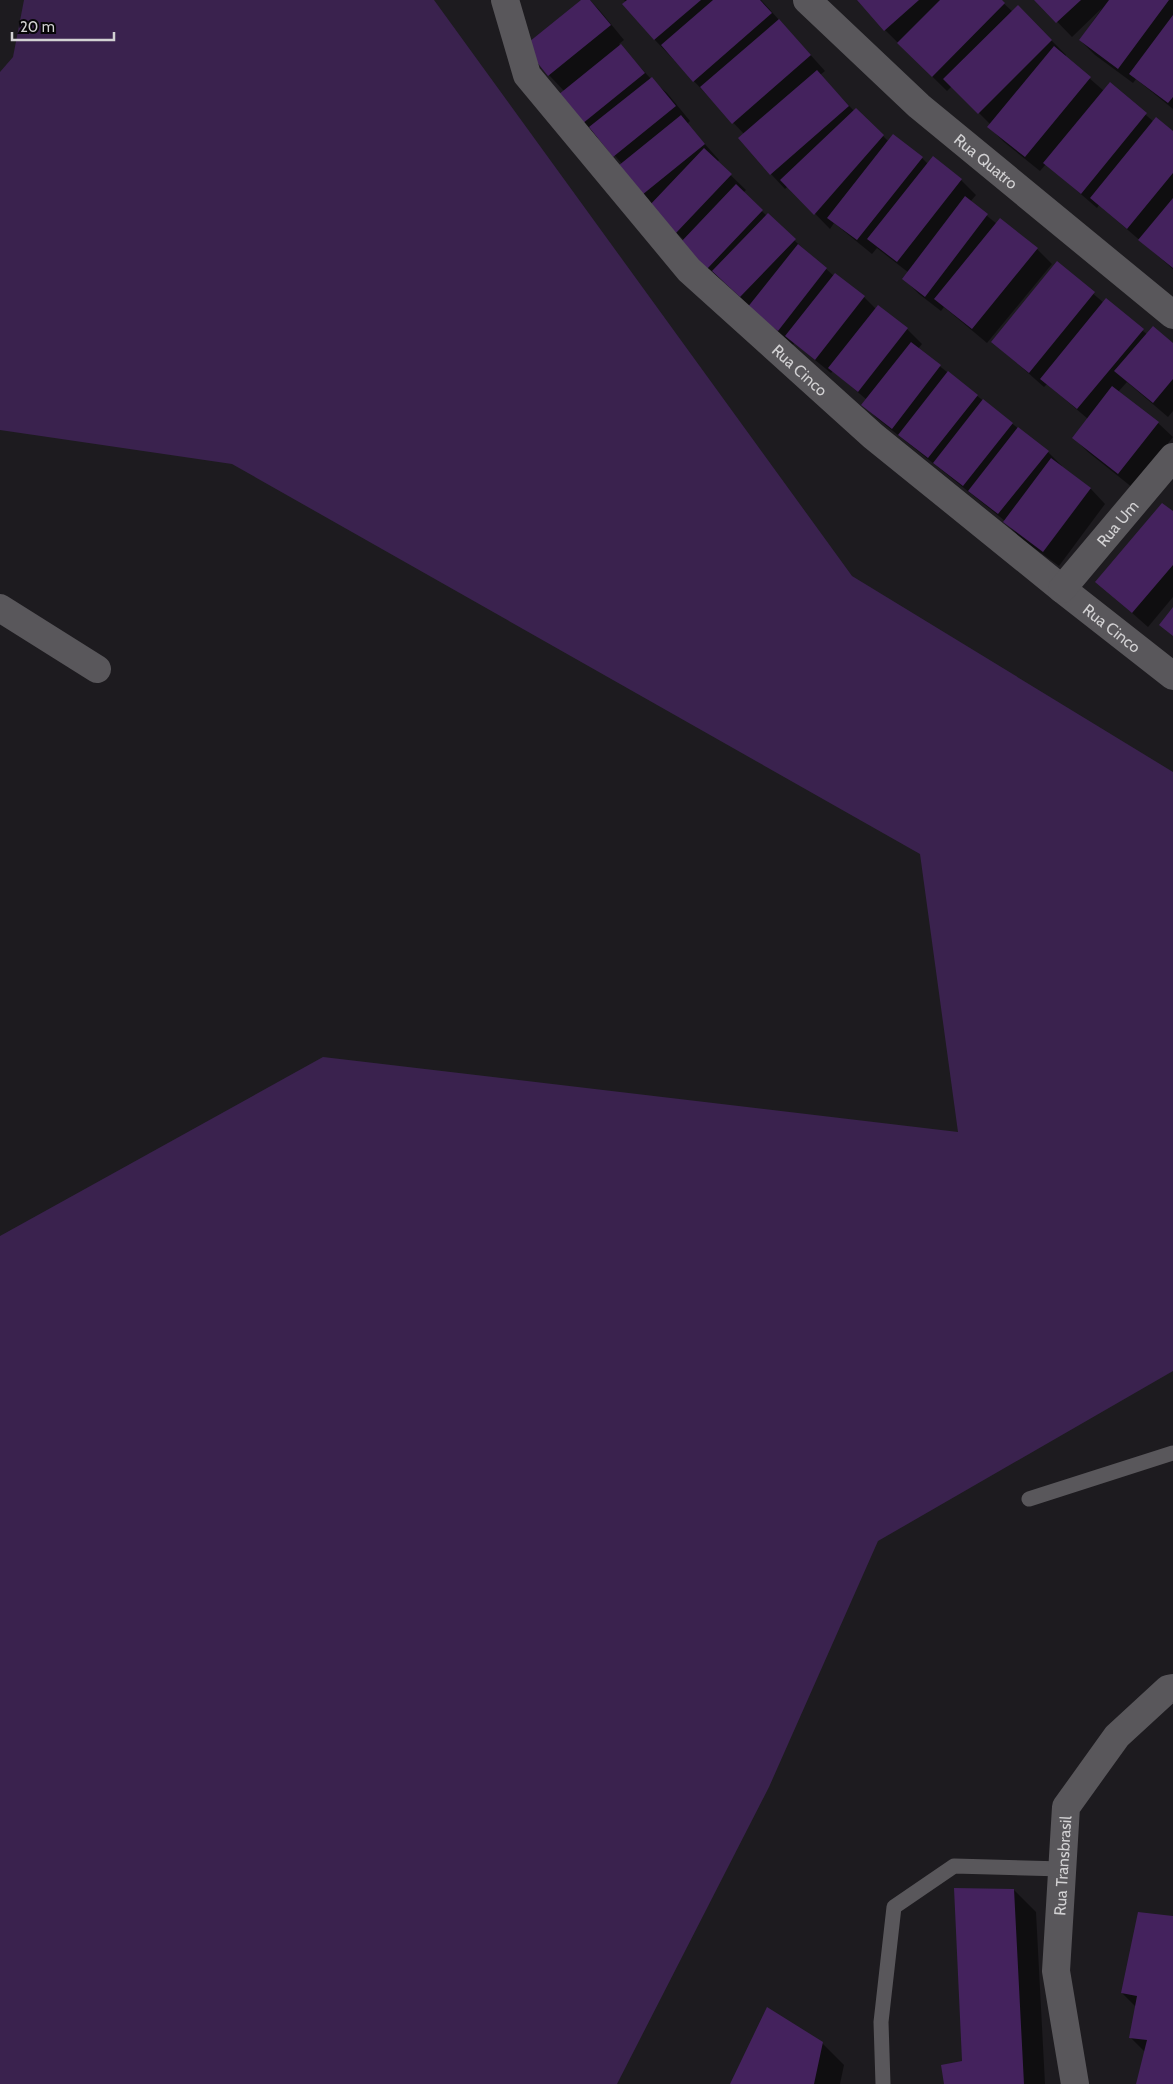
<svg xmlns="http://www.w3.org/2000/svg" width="1173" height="2084" viewBox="0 0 1173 2084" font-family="Cabin,sans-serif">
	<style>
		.green { fill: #3a224e }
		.shadow { fill: #0007 }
		.building { fill: #44225d }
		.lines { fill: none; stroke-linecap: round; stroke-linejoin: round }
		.service { stroke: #59575b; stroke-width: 15 }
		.minor { stroke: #59575b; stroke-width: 28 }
		.labels { text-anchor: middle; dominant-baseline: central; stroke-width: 5; stroke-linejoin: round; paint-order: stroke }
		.street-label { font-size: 16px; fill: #d2d1d3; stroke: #070608 }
	</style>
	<rect width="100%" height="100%" fill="#1d1b1f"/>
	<path class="green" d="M24,0h410l418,576 321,196v599l-295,170 -109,246 -152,297h-617v-848l323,-179 635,75 -38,-278 -688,-390 -232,-34v-358l13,-15z"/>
	<path class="shadow" d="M583,0h7l11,12 23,28 -5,4 32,35 16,14 23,28 -3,3 32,36 -2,2 29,28 -3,3 24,23 67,60 30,21 12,12 2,-2 29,22 15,15 -4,5 130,103 14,14v1l29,22 14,15 -46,62 -40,-29 -14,-16 -127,-102 -15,-14 4,-5 -34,-29 -2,2 -37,-30 -1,2 -29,-23 -40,-41 -1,1 -27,-25 -12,-17 -20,-19 -42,-57 -23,-27 -2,1 -14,-15 -19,-32 -15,-16z
		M624,0h137l64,71 -5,4 34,36 2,-2 33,33 33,16 6,6 33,16 15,15 -6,7 27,22 3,-4 37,29 15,15 -65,79 -43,-36 -3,4 -22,-17 -15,-15 5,-6 -32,-25 -5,6 -38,-31 -4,6 -42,-43 -3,3 -14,-15 -27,-40 -89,-94 -31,-36 2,-2z
		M859,0h141l13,12 5,-5 48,48 -1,2 39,34 6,-7 44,38 19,11v136l-74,-64 -2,3 -51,-44 -6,7 -36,-29 -15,-15 2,-2 -39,-39 -5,5 -62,-61z
		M1036,0h137v109l-37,-30 -3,4 -38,-28 -15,-15 22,-32 -30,29z
		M1057,263l47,40 43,31 26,10v67l-5,6 -41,-35 -9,10 40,31 15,14 -40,51 -45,-36 -15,-15 15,-18 -41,-35 -3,3 -51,-45z
		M1173,513v84l-25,30 -51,-45z
		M1014,1890l22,22 9,172h-100l18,-22z
		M1173,1917v167h-35l7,-32 -14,-14 5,-31 -14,-14z
		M822,2043l22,22 -4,19h-109z"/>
	<path class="building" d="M581,0h9l21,25 -63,51 -24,-30z
		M627,0h74l-47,40 -32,-36z
		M713,0h47l12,13 -79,69 -32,-37z
		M857,0h62l-35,31z
		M940,0h62l3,3 -73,74 -35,-34z
		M1034,0h47l-25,23z
		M1109,0h60l-51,69 -39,-29z
		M1018,5l34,35 -74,74 -35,-35z
		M1173,15v82l-5,6 -39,-29z
		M779,19l32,36 -79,69 -32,-37z
		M621,44l24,29 -63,51 -24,-29z
		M1054,46l37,31 -66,80 -38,-30z
		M817,70l32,36 -79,69 -32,-37z
		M652,77l24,29 -63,51 -24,-30z
		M1110,82l37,31 -66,81 -38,-31z
		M856,108l28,27 -70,80 -34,-35z
		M681,115l24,29 -63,51 -24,-29z
		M1156,117l17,14v42l-46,56 -37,-31z
		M893,134l30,23 -66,83 -30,-22z
		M704,148l28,26 -56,59 -28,-26z
		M933,156l29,23 -65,83 -30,-23z
		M736,184l27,26 -56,59 -27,-26z
		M965,196l23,18 -63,83 -23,-18z
		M1173,198v70l-35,-28z
		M768,213l28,26 -56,58 -28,-26z
		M1000,218l38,30 -66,81 -38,-30z
		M798,244l29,24 -49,63 -31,-23z
		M1057,261l38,31 -66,81 -38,-31z
		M835,273l30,23 -50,64 -30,-24z
		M1106,298l38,31 -67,80 -37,-30z
		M878,305l30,23 -50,64 -30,-24z
		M1153,326l20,17v36l-20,24 -39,-32z
		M911,342l30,23 -49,64 -31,-24z
		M948,371l30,24 -50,63 -30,-23z
		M1112,386l47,36 -41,52 -46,-36z
		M983,399l30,24 -50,63 -30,-23z
		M1018,427l31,24 -51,63 -30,-23z
		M1051,458l40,30 -48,64 -40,-30z
		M1162,503l11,8v54l-41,48 -37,-31z
		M1173,607v29l-14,-11z
		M954,1888l60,1 10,195h-80l-3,-19 21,-4z
		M1138,1912l35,4v168h-37l11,-44 -18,-2 8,-42 -16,-3z
		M767,2007l56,35 -9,42h-84z"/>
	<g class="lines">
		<path class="service" d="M1029,1499l144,-46
			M883,2084l-2,-62 13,-115 60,-41 109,3"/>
		<g class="minor">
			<path id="s1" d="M505,0l22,75 162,195 184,166 189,153 111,87"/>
			<path id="s2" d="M807,0l112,106 254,209"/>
			<path id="s3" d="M1062,589l111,-132"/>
			<path d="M0,608l97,61"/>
			<path id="s4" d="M1075,2084l-19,-113 10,-164 51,-71 51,-47 5,-1"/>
		</g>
	</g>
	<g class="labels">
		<g class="street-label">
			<text stroke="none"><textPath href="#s2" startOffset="241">Rua Quatro</textPath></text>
			<text stroke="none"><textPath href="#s1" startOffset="481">Rua Cinco</textPath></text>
			<text stroke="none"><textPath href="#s3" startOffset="86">Rua Um</textPath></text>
			<text stroke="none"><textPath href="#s1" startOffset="886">Rua Cinco</textPath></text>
			<text stroke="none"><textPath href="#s4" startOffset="220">Rua Transbrasil</textPath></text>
		</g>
	</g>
	<path d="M12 32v8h102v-8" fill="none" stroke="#d2d1d3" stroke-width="2.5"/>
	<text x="20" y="32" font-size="15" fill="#d2d1d3" stroke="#070608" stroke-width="4" paint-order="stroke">20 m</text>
</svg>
